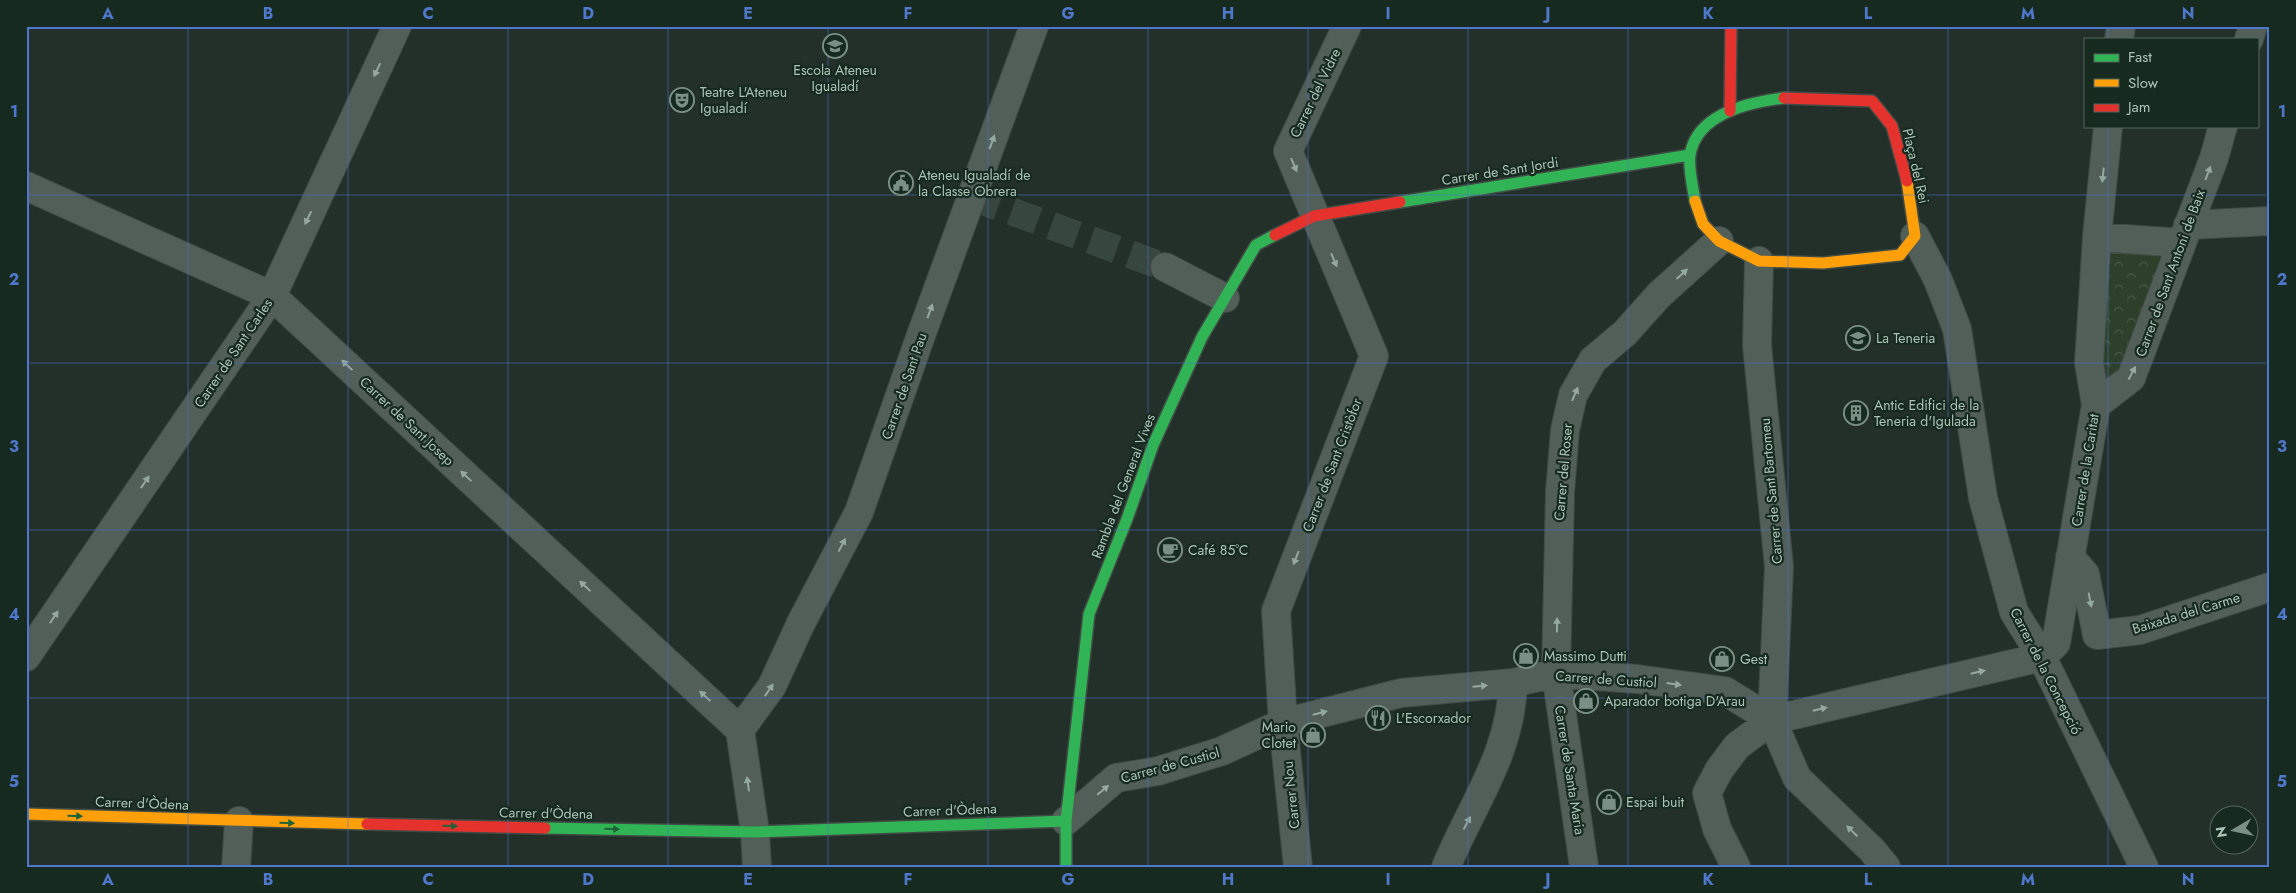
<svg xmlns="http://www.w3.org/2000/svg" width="2296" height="893" viewBox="0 0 2296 893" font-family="Jost,sans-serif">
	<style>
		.forest { fill: url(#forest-crowns) }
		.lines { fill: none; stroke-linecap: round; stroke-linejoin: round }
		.street-tunnel { stroke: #37463e; stroke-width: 28; stroke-dasharray: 28 14; stroke-linecap: butt }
		.street-casing { stroke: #414b45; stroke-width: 30 }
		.fast-casing { stroke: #414b45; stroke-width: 14 }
		.slow-casing { stroke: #414b45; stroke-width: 14 }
		.jam-casing { stroke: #414b45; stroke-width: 14 }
		.street { stroke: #525e58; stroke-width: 28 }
		.fast { stroke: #30b455; stroke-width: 11 }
		.slow { stroke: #ff9f0a; stroke-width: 11 }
		.jam { stroke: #e5322d; stroke-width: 11 }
		.oneway { fill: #95aa9f }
		.oneway2 { fill: #216135 }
		.grid { fill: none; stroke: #4f77cc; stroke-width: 1; stroke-opacity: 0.55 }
		.labels { text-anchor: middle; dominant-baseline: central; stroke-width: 4.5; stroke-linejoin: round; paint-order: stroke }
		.poi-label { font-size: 14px; fill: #abc3b7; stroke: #172a20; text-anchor: start }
		.street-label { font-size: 14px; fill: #abc3b7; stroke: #172a20 }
		.neatline { fill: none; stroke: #4f77cc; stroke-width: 2 }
		.grid-label { font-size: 16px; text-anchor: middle; font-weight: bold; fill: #4f77cc }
	</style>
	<defs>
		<pattern id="forest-crowns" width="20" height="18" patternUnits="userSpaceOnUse" patternTransform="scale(1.25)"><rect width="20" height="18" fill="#2d402a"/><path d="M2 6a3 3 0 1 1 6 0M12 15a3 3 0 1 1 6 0" fill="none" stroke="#495a47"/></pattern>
	</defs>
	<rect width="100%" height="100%" fill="#233029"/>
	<path class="forest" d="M2097,237l84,6 -50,135 -35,27z"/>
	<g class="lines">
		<path class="street-tunnel" d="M972,197l193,70"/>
		<defs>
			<path id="street" d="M2119,39l2,-13
				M2249,39l4,-13
				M26,186l246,110 468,434
				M2188,225l82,-4
				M1915,236l23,44 19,49 26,169 31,114 28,45 102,210
				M2097,237l84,6
				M1759,261l-2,84 22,222 -7,153 25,58 75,72 14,17
				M1165,267l60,31
				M2096,405l35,-27 83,-220 9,-32
				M2070,557l15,17 12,61 43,-5 130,-43
				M26,657l246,-361 125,-270
				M740,730l32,-44 29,-63 58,-111 61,-174 114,-312
				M740,730l15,102 2,35
				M1066,821l50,-43 42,-7 64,-20 61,-28 118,-30 112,-10 43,-10 81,6 88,12 47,29
				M236,867l3,-46
				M1298,867l-15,-144 -7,-112 98,-255 -86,-205 59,-125
				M1446,867c26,-63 65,-113 67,-184
				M1584,867l-28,-194 4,-181 5,-62 8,-35 20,-35 32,-27 34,-38 60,-54
				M1736,867l-19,-38 -10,-36 12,-23 18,-24 35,-26 270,-63 14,-14 40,-238 -7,-42 8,-126 11,-111"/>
			<path id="fast" d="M1695,201c-2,-14 -7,-33 -5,-46 7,-42 60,-53 94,-57
				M1400,202l290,-47
				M545,828l210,4 311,-11
				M1066,867v-46l23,-207 38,-95 26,-74 49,-108 54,-92 19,-10"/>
			<path id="slow" d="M1695,201l8,23 16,17 40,20 64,2 77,-8 15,-19 -8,-55
				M26,814l341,10"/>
			<path id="jam" d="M1784,98l88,3 20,25 15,55
				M1730,111l1,-85
				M1275,235l39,-19 86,-14
				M367,824l178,4"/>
		</defs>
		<use href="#street" class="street-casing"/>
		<use href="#fast" class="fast-casing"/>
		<use href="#slow" class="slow-casing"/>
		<use href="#jam" class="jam-casing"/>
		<use href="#street" class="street"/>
		<use href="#fast" class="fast"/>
		<use href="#slow" class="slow"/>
		<use href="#jam" class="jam"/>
	</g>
	<defs><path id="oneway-solid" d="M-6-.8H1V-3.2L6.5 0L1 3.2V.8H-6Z" transform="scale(1.25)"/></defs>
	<g class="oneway">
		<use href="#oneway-solid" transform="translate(377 70) rotate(115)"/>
		<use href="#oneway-solid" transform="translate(992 142) rotate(-70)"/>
		<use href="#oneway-solid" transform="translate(1294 165) rotate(67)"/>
		<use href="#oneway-solid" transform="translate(2208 173) rotate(-69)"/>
		<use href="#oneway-solid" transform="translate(2103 175) rotate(96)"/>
		<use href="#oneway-solid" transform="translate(308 218) rotate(115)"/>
		<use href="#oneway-solid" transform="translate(1334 260) rotate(67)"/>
		<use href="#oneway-solid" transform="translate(1682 274) rotate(-42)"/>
		<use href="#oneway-solid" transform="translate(930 311) rotate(-70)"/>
		<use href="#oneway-solid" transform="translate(347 365) rotate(-137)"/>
		<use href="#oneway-solid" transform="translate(2132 373) rotate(-62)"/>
		<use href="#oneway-solid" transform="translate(1575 394) rotate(-67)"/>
		<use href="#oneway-solid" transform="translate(466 476) rotate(-137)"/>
		<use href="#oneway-solid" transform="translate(145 482) rotate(-56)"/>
		<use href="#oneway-solid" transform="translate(842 545) rotate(-62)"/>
		<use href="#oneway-solid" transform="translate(1296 558) rotate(111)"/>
		<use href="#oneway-solid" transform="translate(585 586) rotate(-137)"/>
		<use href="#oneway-solid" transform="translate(2090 600) rotate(79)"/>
		<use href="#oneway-solid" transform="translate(54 617) rotate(-56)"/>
		<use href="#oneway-solid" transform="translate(1557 625) rotate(-89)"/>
		<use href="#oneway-solid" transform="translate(1978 672) rotate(-13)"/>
		<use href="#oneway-solid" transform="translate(1674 684) rotate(8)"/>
		<use href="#oneway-solid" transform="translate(1480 686) rotate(-5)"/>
		<use href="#oneway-solid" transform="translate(769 690) rotate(-56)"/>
		<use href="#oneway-solid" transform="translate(705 696) rotate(-137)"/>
		<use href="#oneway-solid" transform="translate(1820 709) rotate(-13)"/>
		<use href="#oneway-solid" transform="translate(1320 713) rotate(-14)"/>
		<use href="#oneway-solid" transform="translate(748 784) rotate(-98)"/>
		<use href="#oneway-solid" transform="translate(1103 790) rotate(-40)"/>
		<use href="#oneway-solid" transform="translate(1467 823) rotate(-62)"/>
		<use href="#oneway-solid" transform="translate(1852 831) rotate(-136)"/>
	</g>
	<g class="oneway2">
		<use href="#oneway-solid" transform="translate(75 816) rotate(2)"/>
		<use href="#oneway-solid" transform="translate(287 823) rotate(1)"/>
		<use href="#oneway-solid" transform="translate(450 826) rotate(1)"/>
		<use href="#oneway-solid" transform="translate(612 829) rotate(1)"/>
	</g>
	<path class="grid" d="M188,26v841M348,26v841M508,26v841M668,26v841M828,26v841M988,26v841M1148,26v841M1308,26v841M1468,26v841M1628,26v841M1788,26v841M1948,26v841M2108,26v13M2108,126v741M26,195h2244M26,363h2244M26,530h2244M26,698h2244"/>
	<defs>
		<symbol id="school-ring" viewBox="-11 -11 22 22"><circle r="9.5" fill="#172a20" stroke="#7b9085" stroke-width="1.5"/><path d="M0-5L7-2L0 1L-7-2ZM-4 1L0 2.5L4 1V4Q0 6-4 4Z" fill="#7b9085"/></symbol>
		<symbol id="theatre-ring" viewBox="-11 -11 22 22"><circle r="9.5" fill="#172a20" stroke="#7b9085" stroke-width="1.5"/><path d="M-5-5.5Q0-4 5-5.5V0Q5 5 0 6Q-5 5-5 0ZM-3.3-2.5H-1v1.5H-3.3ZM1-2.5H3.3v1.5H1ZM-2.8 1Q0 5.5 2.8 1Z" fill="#7b9085"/></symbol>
		<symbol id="civic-ring" viewBox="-11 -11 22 22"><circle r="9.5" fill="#172a20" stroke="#7b9085" stroke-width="1.5"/><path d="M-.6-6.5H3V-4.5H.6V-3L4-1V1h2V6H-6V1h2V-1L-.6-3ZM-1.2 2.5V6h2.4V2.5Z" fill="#7b9085"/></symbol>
		<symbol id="university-ring" viewBox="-11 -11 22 22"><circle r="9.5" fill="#172a20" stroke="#7b9085" stroke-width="1.5"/><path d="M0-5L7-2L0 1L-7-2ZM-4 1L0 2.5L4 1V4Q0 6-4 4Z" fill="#7b9085"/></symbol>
		<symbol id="building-ring" viewBox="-11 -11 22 22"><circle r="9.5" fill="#172a20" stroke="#7b9085" stroke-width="1.5"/><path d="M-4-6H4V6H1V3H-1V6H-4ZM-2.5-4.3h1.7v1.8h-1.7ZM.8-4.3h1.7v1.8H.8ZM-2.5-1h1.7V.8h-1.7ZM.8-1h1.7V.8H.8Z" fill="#7b9085"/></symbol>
		<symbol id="cafe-ring" viewBox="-11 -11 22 22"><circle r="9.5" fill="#172a20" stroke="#7b9085" stroke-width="1.5"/><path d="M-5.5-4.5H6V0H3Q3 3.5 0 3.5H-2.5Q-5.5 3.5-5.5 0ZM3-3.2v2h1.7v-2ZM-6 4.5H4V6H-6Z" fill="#7b9085"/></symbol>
		<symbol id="shop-ring" viewBox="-11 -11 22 22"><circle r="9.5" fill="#172a20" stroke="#7b9085" stroke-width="1.5"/><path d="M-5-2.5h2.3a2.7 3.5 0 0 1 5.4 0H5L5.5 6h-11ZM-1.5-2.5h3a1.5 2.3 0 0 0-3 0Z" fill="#7b9085"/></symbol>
		<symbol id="restaurant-ring" viewBox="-11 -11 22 22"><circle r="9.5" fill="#172a20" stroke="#7b9085" stroke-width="1.5"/><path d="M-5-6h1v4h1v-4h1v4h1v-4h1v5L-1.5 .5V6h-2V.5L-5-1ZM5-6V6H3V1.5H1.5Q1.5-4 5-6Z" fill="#7b9085"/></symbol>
	</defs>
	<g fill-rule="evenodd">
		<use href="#school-ring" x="821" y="32" width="28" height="28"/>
		<use href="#theatre-ring" x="668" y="86" width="28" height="28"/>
		<use href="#civic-ring" x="887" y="169" width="28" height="28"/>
		<use href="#university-ring" x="1844" y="324" width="28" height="28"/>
		<use href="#building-ring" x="1842" y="399" width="28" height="28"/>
		<use href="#cafe-ring" x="1156" y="536" width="28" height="28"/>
		<use href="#shop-ring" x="1512" y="642" width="28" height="28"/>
		<use href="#shop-ring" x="1708" y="645" width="28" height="28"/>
		<use href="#shop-ring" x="1572" y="687" width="28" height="28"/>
		<use href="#restaurant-ring" x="1364" y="704" width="28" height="28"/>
		<use href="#shop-ring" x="1299" y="721" width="28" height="28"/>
		<use href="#shop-ring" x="1595" y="788" width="28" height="28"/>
	</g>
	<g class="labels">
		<g class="poi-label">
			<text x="835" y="70" text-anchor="middle">Escola Ateneu<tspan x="835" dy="16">Igualadí</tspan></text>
			<text x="700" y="92">Teatre L'Ateneu<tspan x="700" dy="16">Igualadí</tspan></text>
			<text x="918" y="175">Ateneu Igualadí de<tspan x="918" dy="16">la Classe Obrera</tspan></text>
			<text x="1876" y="338">La Teneria</text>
			<text x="1874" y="405">Antic Edifici de la<tspan x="1874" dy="16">Teneria d'Igulada</tspan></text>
			<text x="1188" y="550">Café 85°C</text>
			<text x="1544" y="656">Massimo Dutti</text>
			<text x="1740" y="659">Gest</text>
			<text x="1604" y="701">Aparador botiga D'Arau</text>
			<text x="1396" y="718">L'Escorxador</text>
			<text x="1296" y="727" text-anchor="end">Mario<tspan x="1296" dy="16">Clotet</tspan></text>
			<text x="1626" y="802">Espai buit</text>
		</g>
		<g class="street-label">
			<text transform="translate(1315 93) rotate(-64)">Carrer del Vidre</text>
			<text transform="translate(1916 166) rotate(77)">Plaça del Rei</text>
			<text transform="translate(1500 171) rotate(-9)">Carrer de Sant Jordi</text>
			<text transform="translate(2170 273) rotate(-70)">Carrer de Sant Antoni de Baix</text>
			<text transform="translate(233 353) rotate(-56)">Carrer de Sant Carles</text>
			<text transform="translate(904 386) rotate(-71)">Carrer de Sant Pau</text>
			<text transform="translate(407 421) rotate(43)">Carrer de Sant Josep</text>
			<text transform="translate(1332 465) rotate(-69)">Carrer de Sant Cristòfor</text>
			<text transform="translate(2085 470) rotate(-81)">Carrer de la Caritat</text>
			<text transform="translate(1563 472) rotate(-85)">Carrer del Roser</text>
			<text transform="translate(1123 486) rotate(-69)">Rambla del General Vives</text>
			<text transform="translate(1771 491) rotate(-95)">Carrer de Sant Bartomeu</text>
			<text transform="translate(2186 613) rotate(-17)">Baixada del Carme</text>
			<text transform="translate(2046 671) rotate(63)">Carrer de la Concepció</text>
			<text transform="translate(1606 679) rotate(4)">Carrer de Custiol</text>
			<text transform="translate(1170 765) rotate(-15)">Carrer de Custiol</text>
			<text transform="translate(1570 770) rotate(81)">Carrer de Santa Maria</text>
			<text transform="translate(1291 795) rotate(-96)">Carrer Nou</text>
			<text transform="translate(142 803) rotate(2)">Carrer d'Òdena</text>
			<text transform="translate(950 810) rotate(-2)">Carrer d'Òdena</text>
			<text transform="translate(546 813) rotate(1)">Carrer d'Òdena</text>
		</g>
	</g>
	<rect width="2296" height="893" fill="none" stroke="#172a20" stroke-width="55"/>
	<rect x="2084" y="38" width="175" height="90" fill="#172a20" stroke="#52675c"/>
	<rect x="2094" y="54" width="25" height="8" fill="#30b455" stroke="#52675c"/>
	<text x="2128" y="62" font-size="15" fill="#abc3b7">Fast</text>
	<rect x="2094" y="79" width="25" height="8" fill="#ff9f0a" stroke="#52675c"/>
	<text x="2128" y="88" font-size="15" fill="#abc3b7">Slow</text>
	<rect x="2094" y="104" width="25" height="8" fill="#e5322d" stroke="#52675c"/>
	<text x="2128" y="112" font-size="15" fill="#abc3b7">Jam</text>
	<g transform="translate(2234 830) rotate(261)"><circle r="24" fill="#172a20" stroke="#52675c"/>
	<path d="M0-4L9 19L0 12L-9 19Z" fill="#7b9085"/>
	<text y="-8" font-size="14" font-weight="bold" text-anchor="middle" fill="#abc3b7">N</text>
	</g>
	<rect x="28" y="28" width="2240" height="838" class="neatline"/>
	<g class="grid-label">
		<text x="108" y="19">A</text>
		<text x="268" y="19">B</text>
		<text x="428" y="19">C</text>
		<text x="588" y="19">D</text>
		<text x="748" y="19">E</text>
		<text x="908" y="19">F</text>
		<text x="1068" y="19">G</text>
		<text x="1228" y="19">H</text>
		<text x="1388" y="19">I</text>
		<text x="1548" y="19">J</text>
		<text x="1708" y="19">K</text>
		<text x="1868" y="19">L</text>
		<text x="2028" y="19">M</text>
		<text x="2188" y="19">N</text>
		<text x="14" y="117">1</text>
		<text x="2282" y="117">1</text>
		<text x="14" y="285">2</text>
		<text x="2282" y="285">2</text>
		<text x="14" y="452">3</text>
		<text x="2282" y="452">3</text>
		<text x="14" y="620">4</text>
		<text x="2282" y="620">4</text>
		<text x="14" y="787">5</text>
		<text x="2282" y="787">5</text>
		<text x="108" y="885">A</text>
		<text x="268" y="885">B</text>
		<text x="428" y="885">C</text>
		<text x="588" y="885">D</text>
		<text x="748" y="885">E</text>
		<text x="908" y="885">F</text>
		<text x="1068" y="885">G</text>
		<text x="1228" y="885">H</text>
		<text x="1388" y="885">I</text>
		<text x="1548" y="885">J</text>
		<text x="1708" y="885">K</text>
		<text x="1868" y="885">L</text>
		<text x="2028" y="885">M</text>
		<text x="2188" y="885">N</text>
	</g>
</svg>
